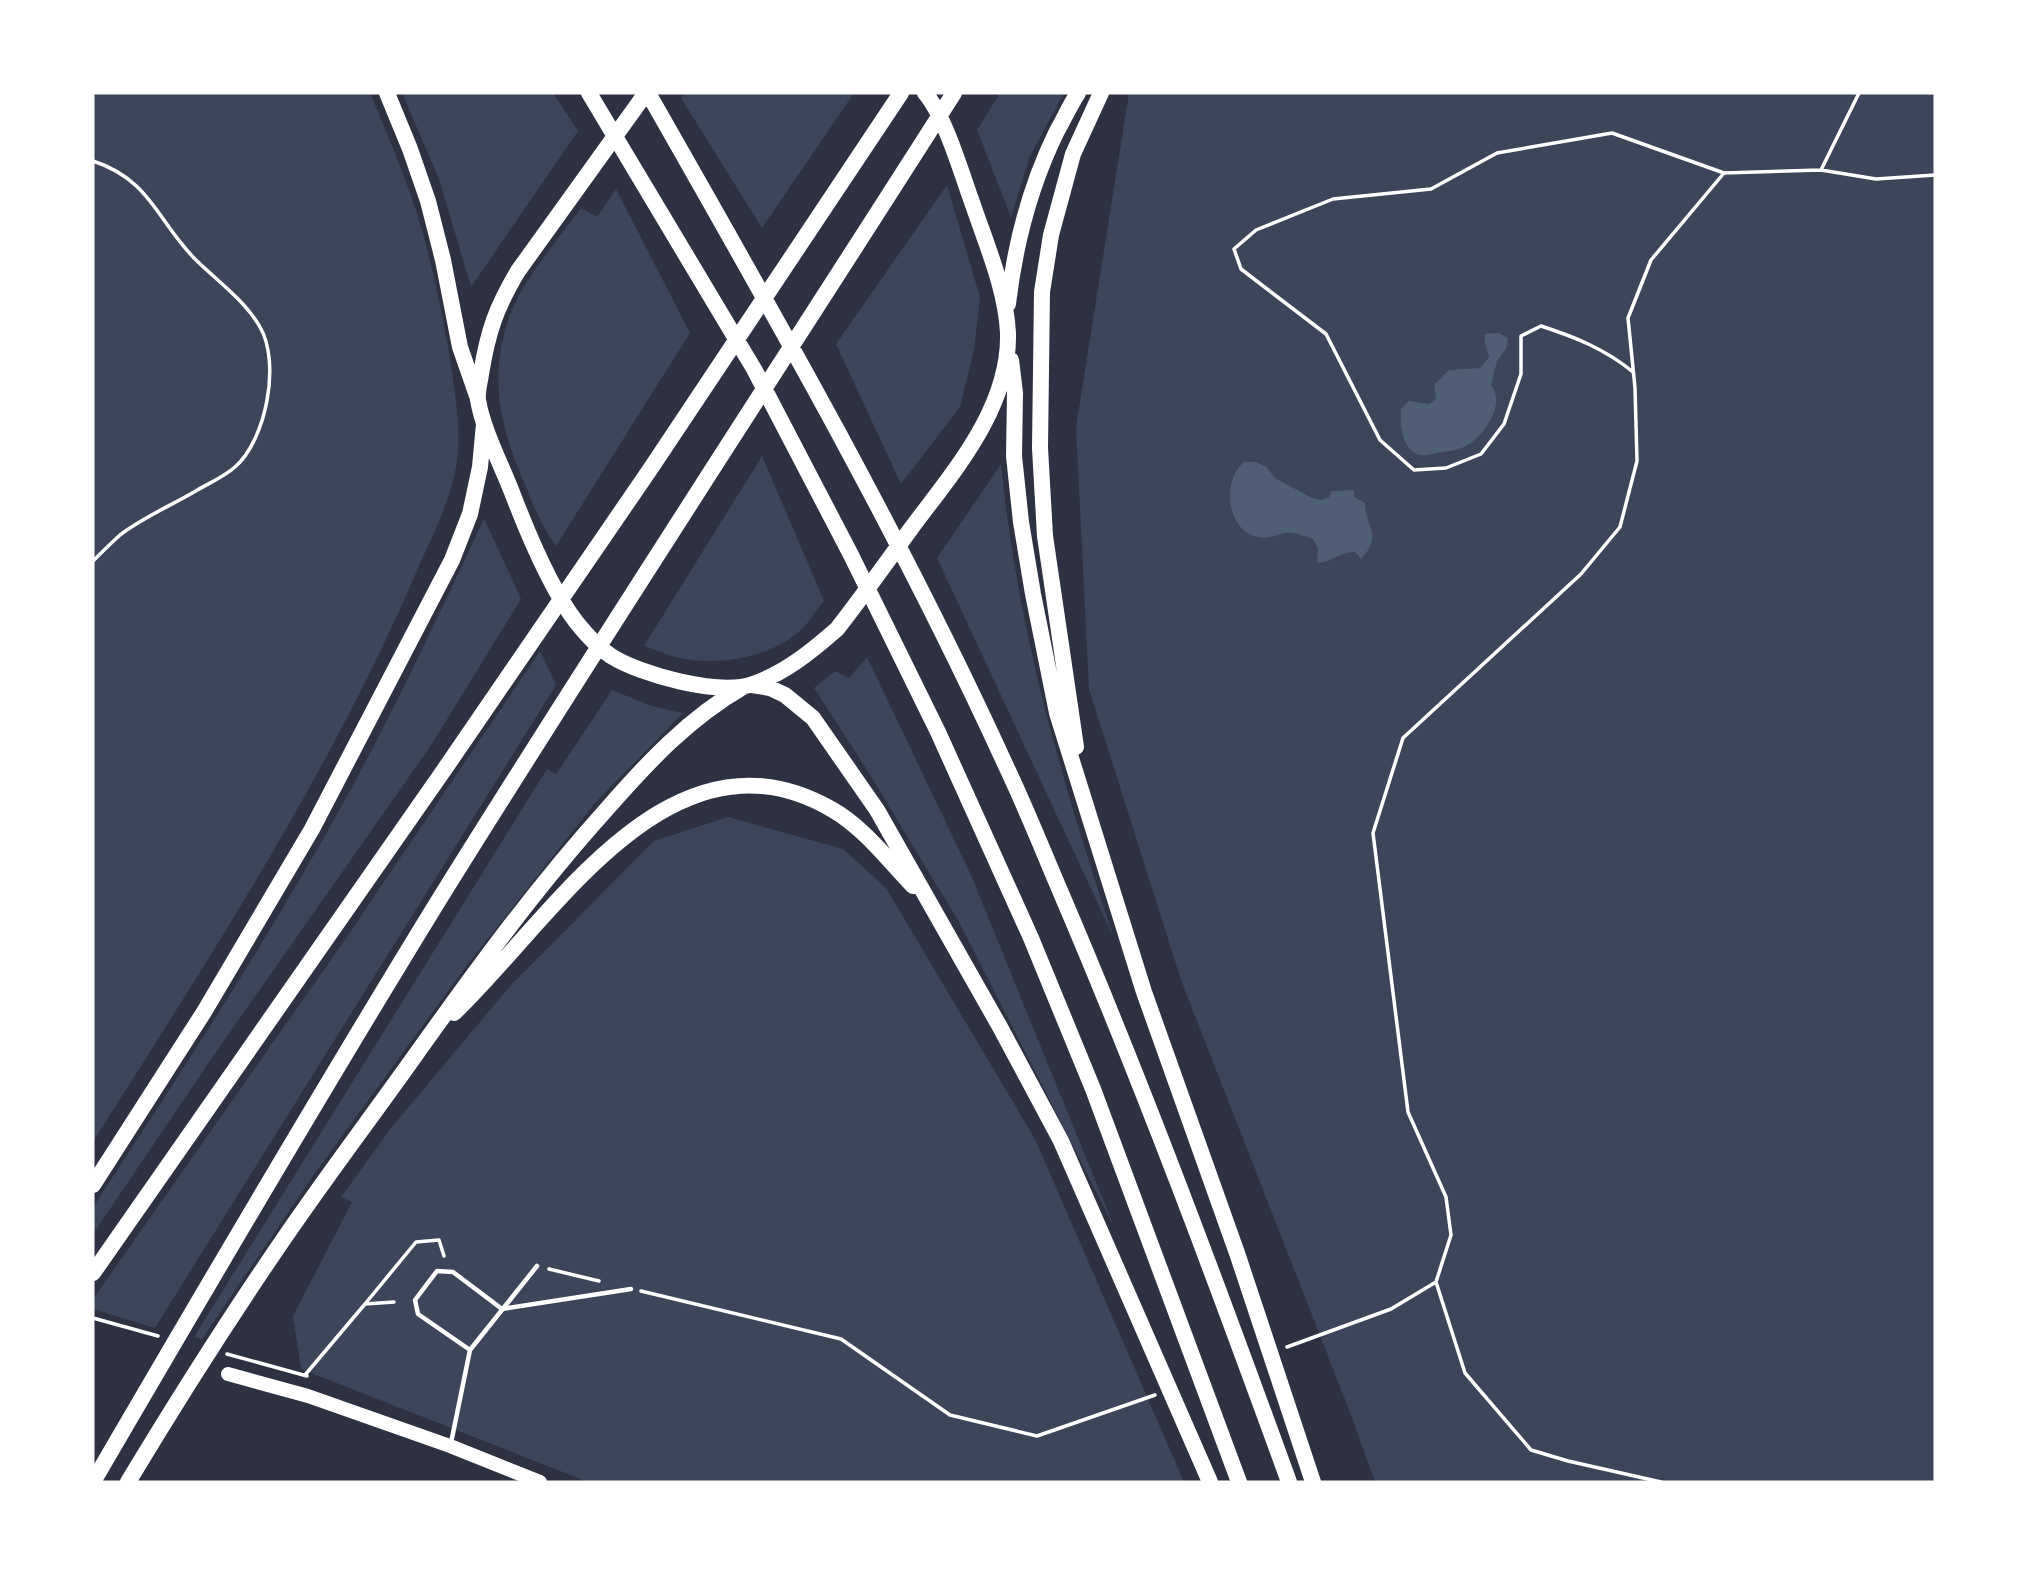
<svg xmlns="http://www.w3.org/2000/svg" width="2028" height="1575" viewBox="0 0 2028 1575" font-family="'IBM Plex Serif',serif">
	<style>
		.green { fill: #3c4559 }
		.water { fill: #4f5d75 }
		.lines { fill: none; stroke-linecap: round; stroke-linejoin: round }
		.path { stroke: #fff; stroke-width: 3.5 }
		.service { stroke: #fff; stroke-width: 4.5 }
		.primary { stroke: #fff; stroke-width: 14 }
		.motorway { stroke: #fff; stroke-width: 16 }
	</style>
	<rect width="100%" height="100%" fill="#2d3142"/>
	<path class="green" d="M93,93h277c12,28 24,57 35,86 21,54 34,117 44,174 5,32 11,66 9,98 -3,46 -29,90 -46,131 -86,198 -205,379 -319,560z
		M402,93h151l25,38 -107,156 -32,-108z
		M687,93h167l-92,135 -81,-130z
		M1000,93h64l-34,63 -19,61 -34,-87z
		M1129,93h806v1389h-560l-24,-67 -170,-435 -92,-291 -13,-262z
		M947,185l33,112 -6,53 -14,57 -59,77 -65,-140z
		M616,189l74,144 -134,213c-17,-22 -26,-50 -37,-76 -25,-60 -30,-116 0,-175 15,-27 43,-61 62,-87l16,9z
		M762,456l62,145c-7,8 -13,18 -20,26 -32,32 -87,40 -129,30 -10,-3 -21,-8 -31,-11z
		M1001,464c10,99 30,197 57,293 16,60 36,119 55,179l-176,-378z
		M484,518l37,81 -91,148 -216,308 -121,179v-27c86,-131 172,-263 248,-400 52,-94 98,-192 143,-289z
		M540,651l16,34 -401,643 -62,-19v-10l249,-355z
		M867,657l104,218 144,354 -156,-307 -92,-152 -53,-82 21,-17 14,7z
		M612,690l40,16 31,7 -88,90 -131,166 -151,207 -111,163 -8,-2 353,-568 9,5z
		M728,817l115,32 43,39 149,251 149,343h-596l-287,-113 -8,-53 59,-114 -11,-5 50,-69 120,-143 143,-144z"/>
	<path class="water" d="M1499,333l9,5 -2,11 -9,12 -6,24c16,19 -8,53 -27,62 -8,4 -18,4 -27,6 -5,1 -12,3 -16,2 -20,-3 -21,-32 -20,-46l8,-8 20,3 7,-5 -2,-14 15,-15 31,-2 9,-11 -4,-14v-9z
		M1244,462h12l11,5 8,11 37,20 10,2 7,-3 3,-6 22,-1v7l11,6c1,25 18,33 -4,56l-6,-7c-14,-1 -24,11 -38,11l1,-15 -5,-9c-7,-2 -14,-5 -21,-6 -8,-1 -15,3 -22,4 -25,5 -40,-18 -40,-41 0,-13 4,-26 14,-34z"/>
	<g class="lines">
		<path class="path" d="M93,161c59,19 65,63 105,101 21,20 48,40 62,65 21,36 6,113 -25,140 -11,10 -28,17 -41,25 -24,14 -52,26 -74,43 -9,8 -18,17 -27,26
			M1821,170l38,-77
			M1633,372c-28,-23 -58,-35 -92,-46l-20,10v38l-17,50 -23,30 -35,14 -32,2 -34,-30 -54,-106 -85,-65 -7,-20 22,-19 77,-31 98,-10 66,-36 115,-20 112,40
			M549,1269l50,12
			M1436,1282l29,91 66,77 37,11 93,21
			M641,1291l200,48 109,76 87,21 118,-41
			M365,1304l51,-62 23,-2 5,16
			M93,1318l65,18
			M1287,1347l104,-38 45,-27 15,-47 -5,-38 -38,-85 -35,-279 30,-95 178,-164 39,-47 17,-66 -2,-73 -7,-70 23,-58 73,-87 97,-3 55,9 59,-4
			M227,1354l80,22
			M305,1375l60,-71 29,-2"/>
		<path class="service" d="M470,1350l-52,-36 -3,-14 22,-29 16,1 49,37 129,-20
			M451,1443l19,-93 67,-84"/>
		<path class="primary" d="M228,1374l80,22 142,50 90,36"/>
		<path class="motorway" d="M387,93l23,56 18,52 15,59 17,87 17,49
			M589,93l165,276 97,186 87,177 93,206 62,151 146,393
			M646,93l-128,178c-22,37 -30,60 -37,103 -1,8 -4,18 -3,26 5,30 24,66 35,95 15,39 38,95 64,128 8,10 22,25 34,33 30,19 108,40 142,28 32,-11 59,-33 84,-55 25,-32 49,-66 73,-99 42,-57 100,-121 98,-197 -2,-43 -21,-87 -35,-128 -11,-30 -28,-89 -48,-112
			M648,93c126,221 252,441 358,673 20,42 37,85 55,127 83,194 156,391 228,589
			M1008,304c7,-60 22,-118 49,-173 7,-12 13,-26 21,-38
			M1011,360l4,33 -1,63 7,66 12,72 24,119 87,279 93,261 76,229
			M752,685l18,3 15,7 28,23 64,92 123,217 61,114 149,341
			M1076,747l-31,-211 -5,-88 2,-156 9,-57 22,-81 28,-61
			M454,1013c98,-93 217,-298 379,-203 31,18 55,50 80,76
			M93,1185l111,-173 108,-183 140,-269 18,-46 10,-47 4,-43
			M93,1273l351,-503 207,-302 250,-375
			M93,1482c113,-194 226,-387 344,-579 169,-272 345,-540 517,-810
			M128,1482c50,-83 102,-165 157,-245 41,-60 85,-118 127,-177 62,-87 122,-170 194,-250 41,-47 83,-92 137,-123"/>
	</g>
	<rect width="2028" height="1575" fill="none" stroke="#ffffff" stroke-width="189"/>
</svg>
